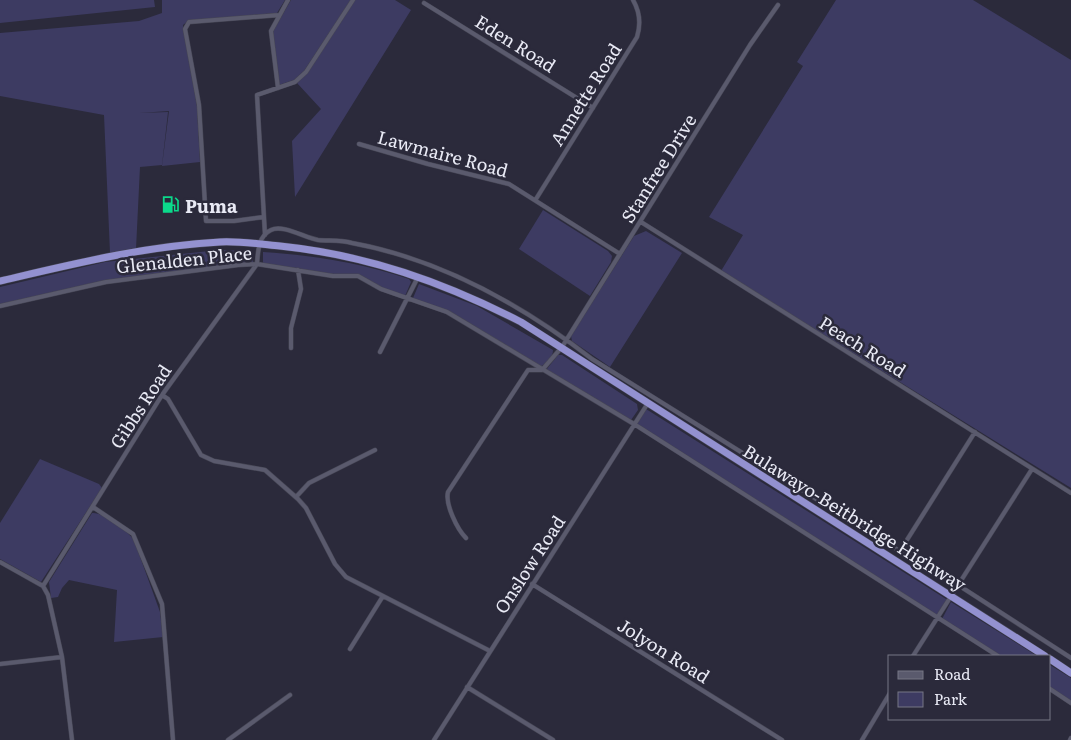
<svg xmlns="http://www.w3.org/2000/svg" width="1071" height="740" viewBox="0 0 1071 740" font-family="Literata,serif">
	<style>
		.green { fill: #3d3b62 }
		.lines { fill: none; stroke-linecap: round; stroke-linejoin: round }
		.street-casing { stroke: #464655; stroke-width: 5 }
		.highway-casing { stroke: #464655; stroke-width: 8 }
		.street { stroke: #5a5a6d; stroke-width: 4 }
		.highway { stroke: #9391d0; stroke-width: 7 }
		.labels { text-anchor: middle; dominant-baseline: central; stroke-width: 5; stroke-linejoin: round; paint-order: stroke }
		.street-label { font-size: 18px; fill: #e9eaf5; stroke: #2b2a3b }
		.poi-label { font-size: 18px; font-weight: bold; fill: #e9eaf5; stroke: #2b2a3b; text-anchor: start }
	</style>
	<rect width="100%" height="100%" fill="#2b2a3b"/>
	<path class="green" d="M0,0h154l1,7 -155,16z
		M162,0h123l-8,13 -89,8 -5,4 14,81 3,56 -38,4 7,-55 -30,2 29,-1 -6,53 -22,2 -4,82 -26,4 -6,-138 -104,-19v-63l139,-12 23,-8z
		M291,0h60l-47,71 -10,9 -15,5 -6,-54z
		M355,0h40l16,10 -116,187 -3,-56 29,-32 -24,-26 10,-10z
		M836,0h137l98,60v428l-350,-217 22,-36 -34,-18 94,-151 -6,-4z
		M543,210l65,41 4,5 -1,6 -21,34 -71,-47z
		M646,231l36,22 -72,114 -38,-26 -1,-5 63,-100z
		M219,250l30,1 4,4v7l-147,18 -106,25v-18l105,-25z
		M263,252c50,3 98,11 146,27l2,3 -6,14 -24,-8 -22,-13 -27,-1 -69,-11z
		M419,284l58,22 76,44c0,8 -6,13 -13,17l-92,-56 -35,-13z
		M558,355h4l75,49 1,6 -7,10 -85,-50z
		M646,409l300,190 1,4 -9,14 -302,-193z
		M40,459l59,25 3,4 -61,94 -41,-23v-36z
		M92,513c12,-1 35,17 42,27l26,72 3,25 -49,5 3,-52 -48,-10 -7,8 -4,9 -7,1 -2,-16z
		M951,602l86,54h-36l-59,-37z
		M1050,665l21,13v23l-21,-13z"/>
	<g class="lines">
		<defs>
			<path id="street" d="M424,3l169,105
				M278,88l-7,-57 17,-31
				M359,144l69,20 81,20 111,70
				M536,199l101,-162c4,-13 3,-25 -4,-37
				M264,217l-30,4h-28l-7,-116 -14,-76 4,-7 90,-7
				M641,222l430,271
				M265,235l-8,-140 38,-13 11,-10 47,-72
				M0,306l106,-24 132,-17 19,-1 76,12h25l23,13 66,23 187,112 364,232
				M291,348v-20l10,-39 -3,-19
				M380,352l38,-75
				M162,395l6,4 33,56 13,6 51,9 33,29 8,9 29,56 11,13 144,74
				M296,497l13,-14 66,-33
				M93,507l40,27 29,70 11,136
				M466,538c-9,-9 -21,-34 -18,-46l80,-122h14l20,-23 188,-302 28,-40
				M900,551l75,-119
				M0,562l43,24 5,9 14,62 10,83
				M532,584l250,156
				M43,586l119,-191 95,-131c1,-12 1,-28 14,-34 12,-6 34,8 47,10 11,1 23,0 34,3 87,16 170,62 240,116l322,201 41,23 116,75
				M350,649l33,-53
				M913,656l119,-187
				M0,664l62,-7
				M467,687l86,53
				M1050,689l21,14
				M228,740l62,-45
				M434,740l214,-337
				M862,740l28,-47
				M1070,740l1,-2"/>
			<path id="highway" d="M0,281c73,-17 145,-35 220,-39 20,-1 40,2 60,4 87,9 163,36 241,76l524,334
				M1050,659l21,14"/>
		</defs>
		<use href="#street" class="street-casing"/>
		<use href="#highway" class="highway-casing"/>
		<use href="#street" class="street"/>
		<use href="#highway" class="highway"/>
	</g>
	<defs>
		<symbol id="fuel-bare" viewBox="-9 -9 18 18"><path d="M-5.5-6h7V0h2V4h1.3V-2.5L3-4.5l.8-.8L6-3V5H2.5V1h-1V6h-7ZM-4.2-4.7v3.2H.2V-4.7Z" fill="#0bd98b" stroke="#2b2a3b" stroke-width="2.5" paint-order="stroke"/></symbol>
	</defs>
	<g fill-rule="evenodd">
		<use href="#fuel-bare" x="158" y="192" width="25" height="25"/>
	</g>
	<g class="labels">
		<g class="street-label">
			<text transform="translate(516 43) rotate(32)">Eden Road</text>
			<text transform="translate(585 94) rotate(-58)">Annette Road</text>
			<text transform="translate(443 153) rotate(15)">Lawmaire Road</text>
			<text transform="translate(658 168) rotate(-58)">Stanfree Drive</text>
			<text transform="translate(184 259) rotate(-6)">Glenalden Place</text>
			<text transform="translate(863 346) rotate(32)">Peach Road</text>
			<text transform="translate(140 406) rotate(-57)">Gibbs Road</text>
			<text transform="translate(855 517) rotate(32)">Bulawayo-Beitbridge Highway</text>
			<text transform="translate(529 564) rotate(-57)">Onslow Road</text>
			<text transform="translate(664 650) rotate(32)">Jolyon Road</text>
		</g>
		<g class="poi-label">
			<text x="185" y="205">Puma</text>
		</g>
	</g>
	<rect x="888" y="655" width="162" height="65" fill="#2b2a3b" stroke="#777785"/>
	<rect x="898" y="671" width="25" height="8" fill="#5a5a6d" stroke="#777785"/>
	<text x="934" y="680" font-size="15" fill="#e9eaf5">Road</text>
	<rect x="898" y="692" width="25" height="15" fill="#3d3b62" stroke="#777785"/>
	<text x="934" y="705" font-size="15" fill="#e9eaf5">Park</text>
</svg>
